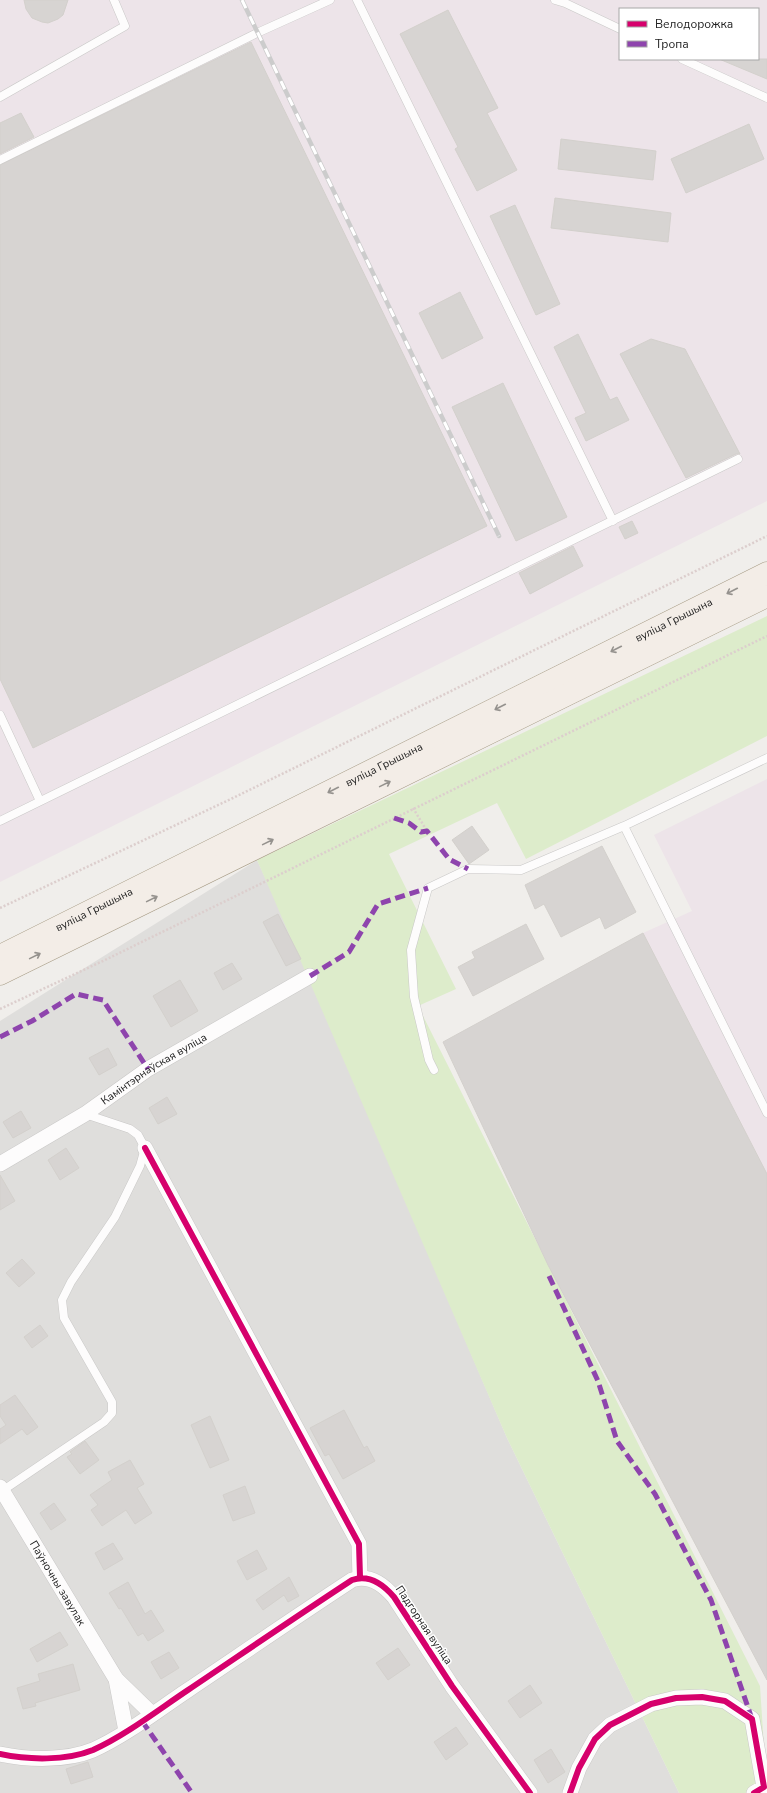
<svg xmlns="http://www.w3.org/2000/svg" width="767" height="1793" viewBox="0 0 767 1793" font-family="'Nunito Sans',sans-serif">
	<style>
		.residential { fill: #dfdedc }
		.industrial { fill: #ede4e9; fill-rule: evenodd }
		.grass { fill: #ddeccb }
		.building { fill: #d7d4d2; stroke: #d3d0cc }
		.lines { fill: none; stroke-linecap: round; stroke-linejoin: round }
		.lane-casing { stroke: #c9c8c7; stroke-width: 9 }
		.street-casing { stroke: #c9c8c7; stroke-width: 16 }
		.primary-casing { stroke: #a79c86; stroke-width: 23 }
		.path { stroke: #dccecd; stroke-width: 2.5; stroke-dasharray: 2 2; stroke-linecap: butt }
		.lane { stroke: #fdfcfc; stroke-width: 8 }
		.street { stroke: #fdfcfc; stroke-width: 15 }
		.primary { stroke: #f3ede7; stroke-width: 22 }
		.rail-casing { stroke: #ccc; stroke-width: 4.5 }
		.rail { stroke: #fff; stroke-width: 3; stroke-dasharray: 9; stroke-linecap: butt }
		.quiet { stroke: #8e44ad; stroke-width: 5; stroke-dasharray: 10 5; stroke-linecap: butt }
		.cycleway-casing { stroke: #fff; stroke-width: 8 }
		.cycleway { stroke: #d6006c; stroke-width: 6 }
		.oneway { stroke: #95928e }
		.labels { text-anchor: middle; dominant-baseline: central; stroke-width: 3; stroke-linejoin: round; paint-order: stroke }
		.street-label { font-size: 11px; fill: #222; stroke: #fff }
	</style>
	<rect width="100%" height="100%" fill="#f0eeeb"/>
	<path class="residential" d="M257,860l39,84 211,494 172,355h-679v-772z"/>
	<path class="industrial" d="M0,0h767v501l-767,381zM620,9h138v50h-138z
		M767,779v901l-324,-638 200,-109 49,-22 -38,-76z"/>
	<path class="grass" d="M767,616v120l-241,123 -29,-56 -108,51 67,135 -38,17 342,680 7,107h-88l-172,-355 -250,-578z"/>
	<path class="building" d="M24,0h44l-5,15 -5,4 -10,4 -6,-1 -10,-4 -6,-9z
		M448,10l50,98 -11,5 30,57 -40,21 -22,-42 3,-2 -58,-113z
		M251,42l236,484 -454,222 -33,-69v-514z
		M720,59h47v20l-48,-20z
		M21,113l13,24 -34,17v-31z
		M749,124l15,35 -78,34 -15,-34z
		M561,139l95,12 -3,29 -95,-11z
		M555,198l116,15 -3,29 -117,-14z
		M515,205l45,99 -24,11 -46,-99z
		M460,292l23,46 -41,21 -23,-46z
		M578,334l32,66 7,-3 12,23 -43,21 -11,-23 11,-5 -32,-66z
		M651,339l34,10 55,105h-4l-50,24 -66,-124z
		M503,383l64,134 -51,24 -64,-134z
		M632,521l6,12 -13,6 -6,-12z
		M573,546l10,20 -53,28 -11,-21z
		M472,826l17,24 -20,14 -17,-24z
		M602,846l34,66 -31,17 -5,-12 -39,20 -17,-33 -9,5 -10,-24z
		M278,914l23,45 -15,7 -23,-44z
		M526,924l18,35 -71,37 -15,-29 17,-9 -3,-6z
		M643,933l124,241v506l-219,-415 -105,-223z
		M232,963l10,16 -19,11 -9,-17z
		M180,980l18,31 -27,16 -18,-31z
		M108,1048l9,17 -18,10 -10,-17z
		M167,1097l10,17 -19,10 -9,-16z
		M21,1111l10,17 -18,10 -10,-16z
		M66,1148l13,20 -19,12 -12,-20z
		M0,1175l15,26 -15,9z
		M22,1259l13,14 -16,14 -13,-14z
		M40,1325l8,11 -16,12 -8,-11z
		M15,1395l23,32 -11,8 -5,-6 -22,15v-15l6,-4 -6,-9v-11z
		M344,1410l20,38 3,-2 8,15 -32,18 -14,-25 -4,2 -15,-28z
		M210,1416l19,44 -19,8 -19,-43z
		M85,1441l14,19 -19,14 -13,-17 5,-3 -2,-2z
		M130,1460l14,24 -7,4 15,25 -17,11 -9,-14 -24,16 -11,-16 7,-5 -8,-10 22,-15 -4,-8z
		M245,1486l10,27 -22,8 -10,-26z
		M54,1503l12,17 -15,10 -11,-17z
		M113,1543l10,16 -19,11 -9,-17z
		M257,1550l10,19 -20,11 -10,-19z
		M289,1577l10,19 -11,6 -4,-7 -21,15 -7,-10z
		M128,1582l17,32 6,-4 13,21 -16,10 -5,-8 -5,3 -17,-28 -2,1 -10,-16z
		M60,1632l8,13 -31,17 -7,-13z
		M398,1648l12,17 -22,15 -12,-17z
		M169,1652l10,16 -18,11 -10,-17z
		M73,1664l7,26 -45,13 1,3 -13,3 -6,-21 23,-7 -2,-7z
		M530,1685l12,18 -22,15 -12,-17z
		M456,1727l12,17 -22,16 -12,-18z
		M551,1749l14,23 -17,11 -14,-23z
		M88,1762l5,15 -22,7 -5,-15z"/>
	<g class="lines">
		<defs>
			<path id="lane" d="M357,0l256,521
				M555,0l10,3 55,26
				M682,59l85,39
				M0,97l125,-71 -11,-26
				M0,160l257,-127 73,-33
				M0,715l40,86
				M0,821l738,-362
				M624,826l143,287
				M434,1070l-5,-10 -15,-63 -3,-47 17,-62 40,-19 53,1 103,-44 143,-68
				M2,1491l102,-69 8,-9v-11l-48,-84 -2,-18 9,-18 44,-65 25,-51 5,-18 -7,-13 -8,-6 -45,-15"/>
			<g id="street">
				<path d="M145,1148l214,396 1,33"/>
				<path id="s1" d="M0,1164l85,-50 63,-45 162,-93"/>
				<path id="s2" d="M0,1487l116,192 10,52"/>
				<path d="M116,1679l36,35"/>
				<path d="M0,1754c28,6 66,7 93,-4 33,-15 65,-40 95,-60 55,-37 109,-74 164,-110 17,-6 31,4 42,17l58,89 78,107"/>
				<path d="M570,1793l9,-25 16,-29 15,-14 41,-21 25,-6 26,-1 23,4 27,18 12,68 -10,6"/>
			</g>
			<g id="primary">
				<path id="s3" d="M0,956l767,-383"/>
				<path d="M0,974l767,-378"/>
			</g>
		</defs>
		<use href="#lane" class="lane-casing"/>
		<use href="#street" class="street-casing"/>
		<use href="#primary" class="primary-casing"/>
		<path class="path" d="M413,808l14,23
			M0,908l233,-110 534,-262
			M0,1009l105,-49 662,-324"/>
		<use href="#lane" class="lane"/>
		<use href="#street" class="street"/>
		<use href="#primary" class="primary"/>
		<defs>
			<path id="rail" d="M242,0l257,536"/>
		</defs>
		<use href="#rail" class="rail-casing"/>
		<use href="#rail" class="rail"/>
		<path class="quiet" d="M394,818l15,5 12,9 6,-1 22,28 19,10
			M310,976l39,-24 29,-48 50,-16
			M0,1037l32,-16 44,-27 27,6 45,69
			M549,1276l49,105 19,60 38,53 56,106 41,119
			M142,1721l50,72"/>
		<defs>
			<path id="cycleway" d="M145,1148l214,396 1,33
				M0,1754c28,6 66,7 93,-4 33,-15 65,-40 95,-60 55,-37 109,-74 164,-110 17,-6 31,4 42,17l58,89 78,107
				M570,1793l9,-25 16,-29 15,-14 41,-21 25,-6 26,-1 23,4 27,18 12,68 -10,6"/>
		</defs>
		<use href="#cycleway" class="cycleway-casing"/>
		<use href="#cycleway" class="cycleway"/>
	</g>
	<defs><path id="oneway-shaft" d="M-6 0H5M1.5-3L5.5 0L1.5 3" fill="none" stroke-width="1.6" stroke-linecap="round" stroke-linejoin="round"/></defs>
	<g class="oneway">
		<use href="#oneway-shaft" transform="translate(732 591) rotate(153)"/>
		<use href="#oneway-shaft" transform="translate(616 649) rotate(153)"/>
		<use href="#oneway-shaft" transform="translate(500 707) rotate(153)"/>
		<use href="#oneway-shaft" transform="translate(385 784) rotate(-26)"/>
		<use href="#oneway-shaft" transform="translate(333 790) rotate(153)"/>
		<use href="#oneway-shaft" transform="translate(268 842) rotate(-26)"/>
		<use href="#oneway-shaft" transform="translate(152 899) rotate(-26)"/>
		<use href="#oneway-shaft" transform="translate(35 956) rotate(-26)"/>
	</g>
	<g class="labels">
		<g class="street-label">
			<text stroke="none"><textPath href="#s3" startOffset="753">вуліца Грышына</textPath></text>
			<text stroke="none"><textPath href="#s3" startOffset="429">вуліца Грышына</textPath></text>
			<text stroke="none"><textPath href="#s3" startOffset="105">вуліца Грышына</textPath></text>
			<text stroke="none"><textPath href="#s1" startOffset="181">Камінтэрнаўская вуліца</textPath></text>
			<text stroke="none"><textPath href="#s2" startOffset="112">Паўночны завулак</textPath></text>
			<text transform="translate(424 1625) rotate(56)">Падгорная вуліца</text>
		</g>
	</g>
	<rect x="619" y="8" width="140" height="52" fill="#ffffff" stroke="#a7a7a7"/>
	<rect x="627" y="21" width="20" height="6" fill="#d6006c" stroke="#a7a7a7"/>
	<text x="655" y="28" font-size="12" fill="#222222">Велодорожка</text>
	<rect x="627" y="41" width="20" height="6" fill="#8e44ad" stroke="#a7a7a7"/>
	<text x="655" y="48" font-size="12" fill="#222222">Тропа</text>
</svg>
